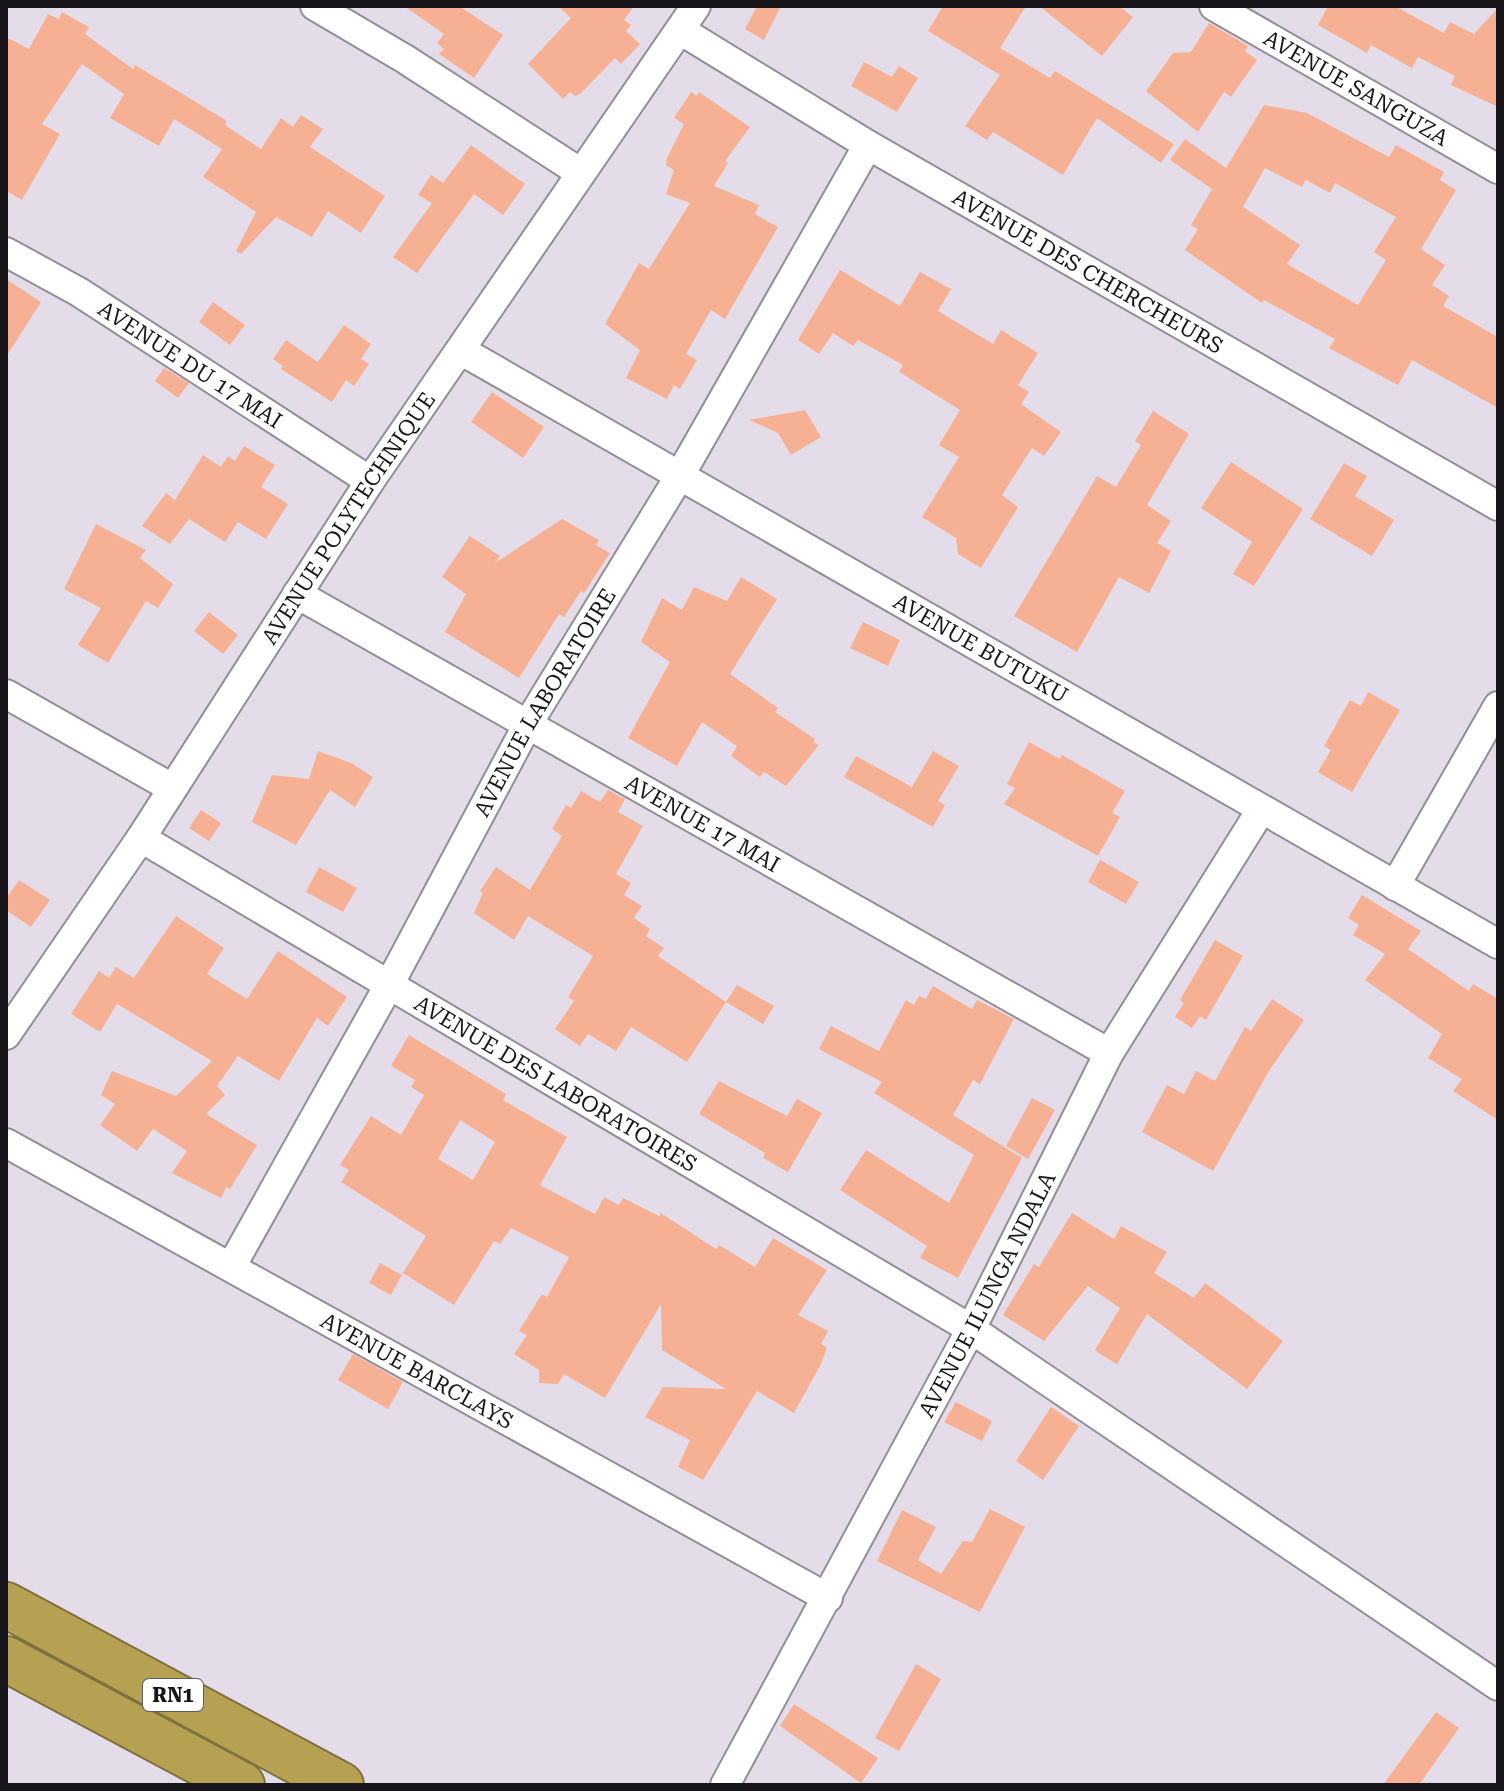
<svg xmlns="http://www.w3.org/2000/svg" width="1504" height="1791" viewBox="0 0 1504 1791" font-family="'Roboto Serif',serif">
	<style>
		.building { fill: #f6b195; fill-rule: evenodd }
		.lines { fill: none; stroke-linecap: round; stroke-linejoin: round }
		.street-casing { stroke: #948d98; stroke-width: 32 }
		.highway-casing { stroke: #7f703f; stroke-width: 48 }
		.street { stroke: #fff; stroke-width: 28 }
		.highway { stroke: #b6a153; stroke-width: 44 }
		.labels { text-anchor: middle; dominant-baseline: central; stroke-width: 7; stroke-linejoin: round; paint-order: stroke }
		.shield { fill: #fff; stroke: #5e5c5f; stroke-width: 2 }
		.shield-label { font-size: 20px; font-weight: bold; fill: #19161b }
		.street-label { font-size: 22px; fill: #19161b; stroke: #fff }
	</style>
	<rect width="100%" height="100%" fill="#e5dce9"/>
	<path class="building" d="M404,6h55l44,29 -29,43 -35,-24 5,-5 -7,-6 7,-9z
		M558,6h76l-10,14 7,5 -5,6 14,13 -19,20 -6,-6 -35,36 -5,2 -5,-4 -7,7 -35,-35 43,-46z
		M757,6h24l-17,34 -19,-11z
		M943,6h83l-26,42 50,30 5,-7 119,73 -13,19 -64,-45 -34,57 -70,-43 -6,8 -22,-14 35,-51 -72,-44z
		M1039,6h80l14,11 -31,39z
		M1328,6h67l49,27 6,-11 24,12 24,-26v99l-47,-22 4,-9 -37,-19 -6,11 -41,-23 -4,8 -49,-28z
		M62,12l27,15 -4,7 48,35 2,-4 92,56 -2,4 36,24 20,-31 12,9 8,-12 22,14 -13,18 75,49 -24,37 -33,-22 -16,26 -36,-20 -35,37 -5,-3 20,-39 -53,-35 19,-28 -48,-30 -15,27 -49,-28 14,-24 -42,-30 -40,60 18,10 -38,66 -16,-9v-154l23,12 19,-35 11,5z
		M1209,23l39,23 -3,5 12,9 -26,37 -7,-5 -26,40 -52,-41 27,-38 18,-1z
		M864,62l28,15 7,-11 19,12 -21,34 -46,-26z
		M691,92l6,4 2,-4 51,35 -25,34 3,2 -14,23 45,19 -4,9 23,13 -53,92 -14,-9 -25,44 11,6 -17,29 -6,-4 -7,14 -41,-21 14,-28 -35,-26 34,-61 10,6 41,-66 -24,-9 8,-24 -8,-5 1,-7 17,-34 -10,-6z
		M1264,105l43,8 82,44 7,-12 48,27 -4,8 16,10 -35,59 24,16 -13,20 17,11 -6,10 55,31v71l-86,-48 -14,25 -69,-37 6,-9 -71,-39 -2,3 -77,-53 13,-21 -7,-4 21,-36 -42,-29 15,-21 41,29zM1265,168l37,19 4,-7 24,13 5,-10 61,34 -22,35 12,8 -28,45 -71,-41 13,-19 -57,-38z
		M471,145l54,39 -22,31 -29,-21 -57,79 -24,-16 39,-54 -14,-8 13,-20 12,8z
		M840,270l60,36 20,-34 31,17 -13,22 55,33 8,-14 37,23 -20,32 11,7 -8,12 40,28 -17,24 -12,-8 -30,47 16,12 -37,61 -23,-14 -2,-16 -34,-21 37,-60 -20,-12 21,-35 -61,-38 4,-7 -45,-25 -5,6 -20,-13 -14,21 -21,-14z
		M6,279l35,23 -35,55z
		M213,302l32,23 -15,20 -31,-23z
		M344,325l27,19 -10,15 8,5 -15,22 -8,-6 -14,22 -51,-33 2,-3 -10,-7 13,-19 32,22z
		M164,368l25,15 -11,15 -23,-17z
		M492,392l52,35 -21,31 -52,-36z
		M805,410l16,27 -30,18 -13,-22 -29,-13z
		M1153,411l36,23 -42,71 24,16 -14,22 14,8 -22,42 -30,-16 -42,75 -63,-36 83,-140 19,11 25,-42 -6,-4z
		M244,446l31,19 -14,22 27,17 -22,35 -28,-17 -13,20 -36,-23 -19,25 -28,-18 24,-33 9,7 28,-45 18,12 7,-11 7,5z
		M1231,462l72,47 -49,77 -21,-12 19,-32 -51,-34z
		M1344,463l23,13 -12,20 39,24 -22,36 -62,-37z
		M562,519l37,21 -3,5 14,8 -26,40 -3,-2 -17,26 -5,-3 -40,64 -74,-46 21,-38 -24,-17 28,-41 30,20 -5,7z
		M96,524l50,26 -6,8 33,26 -15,24 -12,-7 -38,62 -30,-18 23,-37 -37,-19z
		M741,577l36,22 -47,75 48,34 -3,4 40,27 -2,3 6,3 -33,41 -22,-14 -4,5 -29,-21 6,-10 -35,-24 -25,44 -49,-28 42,-76 -29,-20 21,-44 20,12 12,-23 33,14z
		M209,612l29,23 -15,19 -29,-23z
		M863,622l37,18 -12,26 -38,-18z
		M1368,692l32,18 -48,82 -34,-20 13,-22 -7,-4 26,-46 11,6z
		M1029,742l31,17 2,-4 63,36 -13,22 8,4 -22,39 -94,-52 11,-16 -8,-4z
		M318,751l33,12 22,14 -18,30 -25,-17 -34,55 -44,-23 20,-47 37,4z
		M933,751l26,15 -21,35 7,4 -12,22 -89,-50 12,-21 56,31z
		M608,790l17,9 -7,13 25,14 -27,48 15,9 -7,12 18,11 -8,12 16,11 -4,7 18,12 -6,8 68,46 -39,60 -56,-35 -15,24 -28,-17 -8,12 -25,-17 19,-28 -6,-4 25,-41 -65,-40 -14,24 -40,-27 9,-20 -3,-2 16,-24 34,23 32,-54 -10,-7 14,-24 5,3 10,-17 19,11z
		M201,810l20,13 -12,18 -20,-13z
		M1100,860l39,22 -13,22 -38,-22z
		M319,867l38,21 -14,24 -37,-20z
		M19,880l31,20 -19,27 -25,-17v-11z
		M1362,895l59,36 -13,18 61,42 4,-7 25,15v121l-45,-29 9,-12 -34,-21 14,-24 -77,-54 20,-26 -32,-19 6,-10 -11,-7z
		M176,916l48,32 -17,26 40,25 31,-48 69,46 -19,29 -11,-8 -38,63 -41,-25 -21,30 8,9 -19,19 51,31 -27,44 -4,-2 -5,11 -49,-25 15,-22 -34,-22 -16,22 -37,-26 15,-21 -14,-9 11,-24 64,25 36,-35 -95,-57 -17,28 -29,-18 28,-43 10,7 7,-11 18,11z
		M1215,940l28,16 -37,64 -6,-4 -8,12 -17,-11 9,-14 -4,-3z
		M737,985l37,21 -11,18 -37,-22z
		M933,986l39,23 5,-9 37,19 -34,65 -7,-4 -20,35 69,43 -64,120 -38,-20 7,-12 -87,-56 26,-40 83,53 25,-48 -100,-62 8,-11 -63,-33 12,-23 48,25 27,-51 8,5 5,-9 7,3z
		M1272,999l32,21 -35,51 -56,100 -71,-39 25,-47 17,9 12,-23 19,10 30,-54 6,4z
		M409,1035l97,59 -3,6 64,37 -27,48 55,29 9,-17 15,8 4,-7 36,18 2,-3 55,36 3,-4 36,22 18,-29 54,32 -29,45 30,16 -7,13 6,3 -6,17 -27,49 -37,-22 -54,89 -25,-13 12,-27 -45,-23 18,-30 63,2 -64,-39 -1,-46 -56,94 -41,-24 -6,10 -19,-1v-13l-25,-16 13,-19 -8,-4 23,-37 5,3 22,-40 -58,-29 -11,16 -6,-3 -40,64 -51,-32 23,-37 -85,-54 8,-12 -9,-5 31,-49 30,19 23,-40 -13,-8 4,-7 -24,-14zM460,1120l35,22 -22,38 -35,-21z
		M719,1081l68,35 10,-17 25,14 -34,59 -25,-14 2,-5 -66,-39z
		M1032,1098l23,12 -27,49 -22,-13z
		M1072,1213l42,26 7,-13 46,26 -13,21 40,25 11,-15 78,58 -36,48 -100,-75 -30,50 -17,-10 -5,-4 25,-42 -32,-22 -44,55 -41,-26 31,-51 5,3z
		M380,1263l22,12 -11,20 -22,-12z
		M353,1354l50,28 -15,27 -50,-29z
		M956,1402l36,19 -10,20 -38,-19z
		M1051,1407l28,19 -36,54 -27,-19z
		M990,1509l35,18 -45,85 -103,-51 25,-51 34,17 -18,33 23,14 22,-33 9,1z
		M916,1664l25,15 -42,72 -24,-13z
		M794,1704l84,54 -17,25 -81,-57z
		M1436,1712l23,16 -40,57h-36z"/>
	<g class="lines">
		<defs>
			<g id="street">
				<path d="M315,6l90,53 176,114"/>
				<path id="s1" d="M1214,6l284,163"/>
				<path id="s2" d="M680,30l188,115 630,361"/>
				<path id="s3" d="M6,252l73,40 291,189"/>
				<path id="s4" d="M462,351l1036,593"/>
				<path id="s5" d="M297,594l812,459"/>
				<path d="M6,694l166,94"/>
				<path id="s6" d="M141,838l830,491 527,357"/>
				<path d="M1395,886l103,-180"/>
				<path id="s7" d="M6,1035l135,-197 229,-357 326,-475"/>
				<path id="s8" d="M6,1143l822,455"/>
				<path id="s9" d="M231,1267l158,-282 140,-263 150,-245 189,-332"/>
				<path id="s10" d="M725,1785l246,-456 138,-276 152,-243"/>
			</g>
			<path id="highway" d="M6,1605l335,180
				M6,1659l236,126"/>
		</defs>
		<use href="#street" class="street-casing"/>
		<use href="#highway" class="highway-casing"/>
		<use href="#street" class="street"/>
		<use href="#highway" class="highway"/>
	</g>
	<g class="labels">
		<rect class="shield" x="143" y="1679" width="60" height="32" rx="6"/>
		<g class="shield-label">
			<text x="173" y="1695">RN1</text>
		</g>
		<g class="street-label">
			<text stroke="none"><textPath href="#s1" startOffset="164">AVENUE SANGUZA</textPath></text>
			<text stroke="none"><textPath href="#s2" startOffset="474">AVENUE DES CHERCHEURS</textPath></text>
			<text stroke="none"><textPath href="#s3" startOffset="216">AVENUE DU 17 MAI</textPath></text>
			<text stroke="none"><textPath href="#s7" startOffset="620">AVENUE POLYTECHNIQUE</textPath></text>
			<text stroke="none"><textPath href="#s4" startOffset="598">AVENUE BUTUKU</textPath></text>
			<text stroke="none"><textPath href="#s9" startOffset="646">AVENUE LABORATOIRE</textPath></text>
			<text stroke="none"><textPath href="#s5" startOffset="466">AVENUE 17 MAI</textPath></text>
			<text stroke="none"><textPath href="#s6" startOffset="482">AVENUE DES LABORATOIRES</textPath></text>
			<text stroke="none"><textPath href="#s10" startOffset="556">AVENUE ILUNGA NDALA</textPath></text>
			<text stroke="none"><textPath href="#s8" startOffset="470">AVENUE BARCLAYS</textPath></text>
		</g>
	</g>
	<rect width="1504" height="1791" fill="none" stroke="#19161b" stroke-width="16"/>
</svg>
